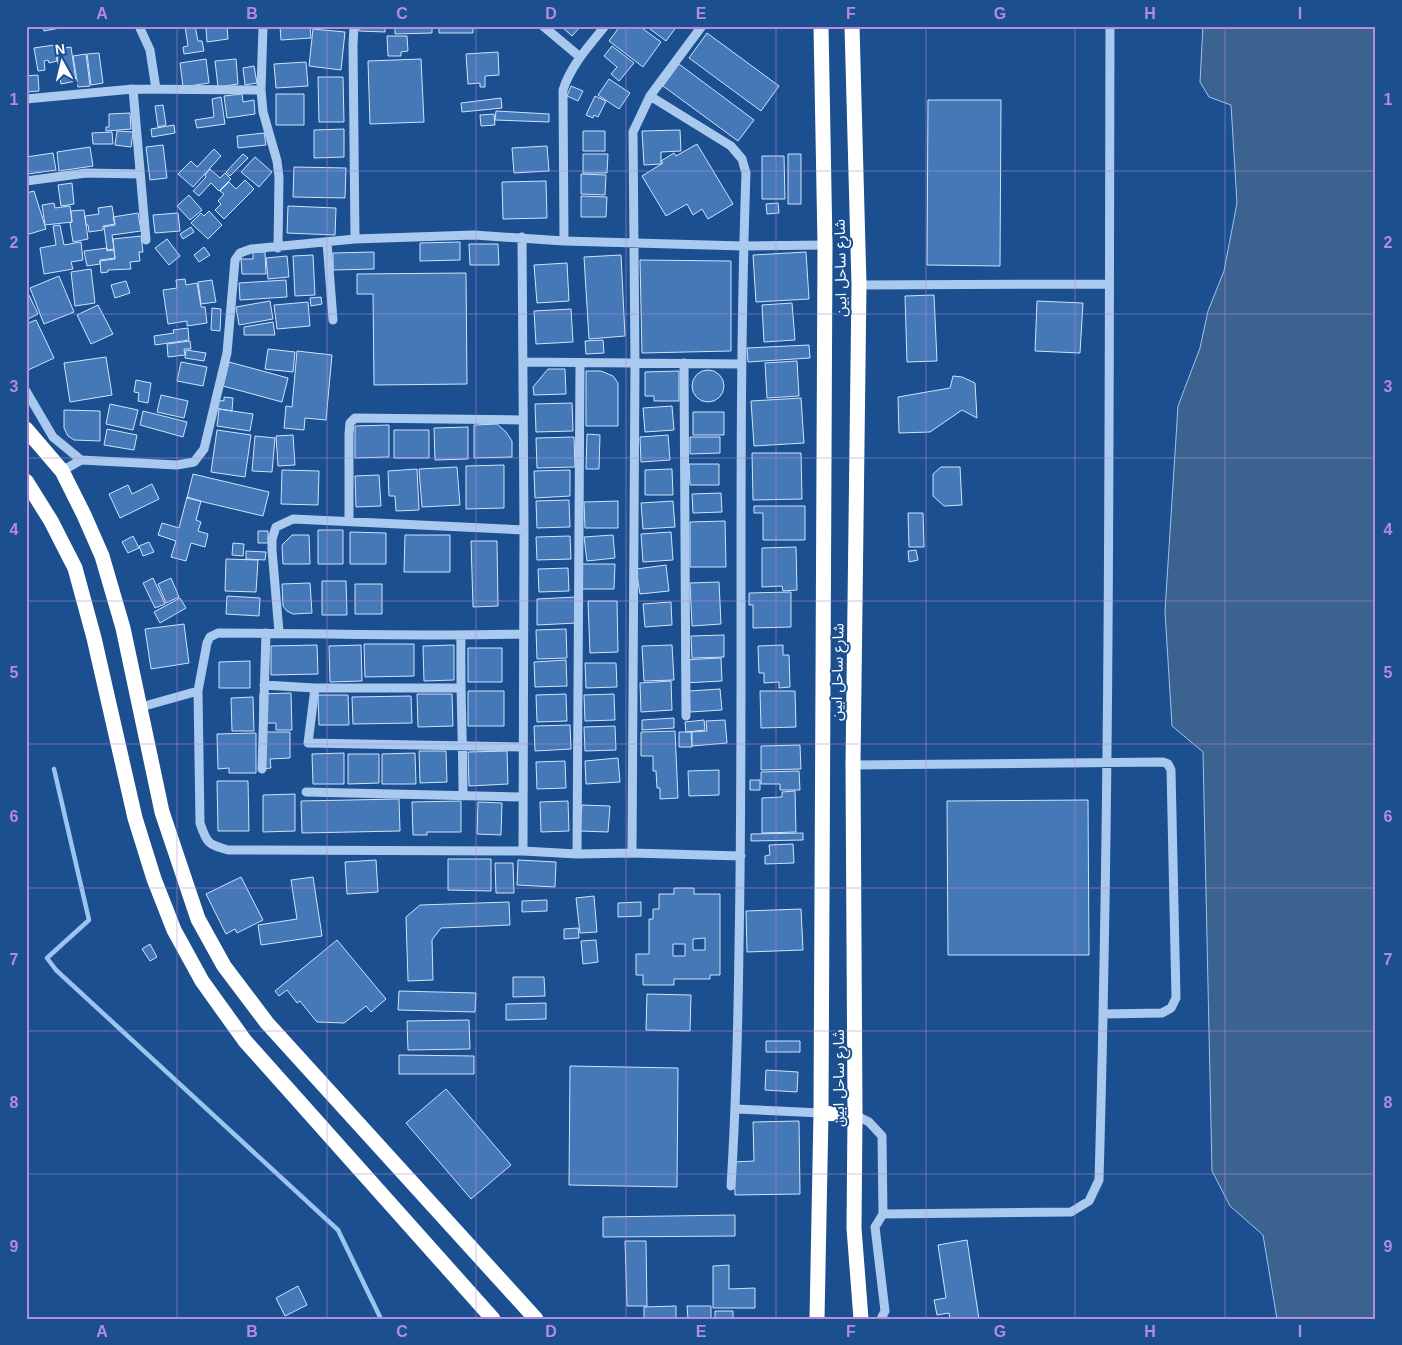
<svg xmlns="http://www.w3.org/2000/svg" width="1402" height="1345" viewBox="0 0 1402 1345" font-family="Arial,'Noto Sans Arabic',sans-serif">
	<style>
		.water { fill: #3c6290; stroke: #9cc4f0 }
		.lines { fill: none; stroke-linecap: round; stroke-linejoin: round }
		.stream { stroke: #9cc4f0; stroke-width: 4.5 }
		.building { fill: #4478b7; stroke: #cfe3fa; fill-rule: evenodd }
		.minor { stroke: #a9c9ee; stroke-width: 9 }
		.highway { stroke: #fff; stroke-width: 15 }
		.grid { fill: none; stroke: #b68bdc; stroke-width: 1; stroke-opacity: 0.55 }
		.labels { text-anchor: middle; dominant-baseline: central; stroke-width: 4; stroke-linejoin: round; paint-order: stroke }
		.street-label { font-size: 15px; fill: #fff; stroke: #1b4f8f }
		.neatline { fill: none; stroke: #b68bdc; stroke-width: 2 }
		.grid-label { font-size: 16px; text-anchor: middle; font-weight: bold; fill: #b68bdc }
	</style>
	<rect width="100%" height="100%" fill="#1b4f8f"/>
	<path class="water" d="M1203,26h173v1293h-99l-14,-84 -33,-29 -18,-35 -9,-419 -31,-26 -7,-115 13,-205 22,-58 8,-37 16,-40 13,-68 -6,-98 -22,-8 -9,-15z"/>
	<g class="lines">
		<path class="stream" d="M54,769l35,151 -42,38 9,12 282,260 43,89"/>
	</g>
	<path class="building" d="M43,26h17v2l-16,3z
		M185,26h10l3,15h4l2,10 -20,3 -1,-7 5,-1z
		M209,26h18l1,13 -21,3 -1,-13 3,-1z
		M280,26h30l1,12 -30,2z
		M359,26h26v6l-26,-1z
		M395,26h37v7l-37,1z
		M439,26h34v7h-34z
		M561,26h20l-9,10z
		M620,26h19l22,16 -18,25 -34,-26z
		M646,26h31l-11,15z
		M313,29l32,3 -4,38 -32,-4z
		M707,33l72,53 -18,25 -72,-53z
		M387,36h20l1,15 -7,1v4h-13z
		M54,45l3,16 -8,2 -1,-3 -4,1 1,9 -7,1 -4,-23z
		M612,46l22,17 -15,18 -8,-7 6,-7 -13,-11z
		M71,47l5,34 -15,3 -5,-35z
		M498,52l1,23 -14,1v11h-5v-4l-12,1 -2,-30z
		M99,53l4,30 -12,2 -4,-31z
		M86,54l4,32 -12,1 -5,-31z
		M206,59l3,24 -26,4 -3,-24z
		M236,59l2,25 -20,3 -3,-26z
		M421,59l3,63 -54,2 -2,-63z
		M306,62l2,24 -32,2 -2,-24z
		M679,64l75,56 -16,21 -75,-55z
		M254,66l3,17 -12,2 -2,-17z
		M38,75l1,16 -13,1v-16z
		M318,77h25l1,45h-25z
		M609,79l21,14 -11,16 -21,-14z
		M571,86l12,5 -5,10 -11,-5z
		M242,94l1,8 11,-2 1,14 -28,4 -3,-22z
		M276,94h28v31h-28z
		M595,96l11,5 -8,16 -4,-2 -1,3 -7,-3z
		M221,97l4,27 -28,4 -2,-8 19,-3 -2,-18z
		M501,98l1,10 -40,4 -1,-9z
		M928,100h73l-1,166 -73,-1z
		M163,105l3,20 -8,2 -3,-21z
		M496,111l53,3v8l-54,-2z
		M130,113l1,16 -25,2v-4h3v-13z
		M494,114l1,11 -14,1 -1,-11z
		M174,125l1,8 -23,4 -1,-8z
		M344,129v28l-30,1v-28z
		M680,130l1,21 -20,1v12l-17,1 -2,-34z
		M117,131l16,1 -2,15 -16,-2z
		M583,131h22v20h-22z
		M112,132l1,12h-20l-1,-11z
		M264,133l2,12 -28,3 -1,-12z
		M697,144l36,60 -25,15 -6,-10 -9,6 -6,-11 -21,12 -24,-40 21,-13 -2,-2 13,-8 2,3z
		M163,145l4,33 -17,2 -4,-33z
		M547,146l2,25 -35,2 -2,-25z
		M90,147l3,19 -34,5 -2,-19z
		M214,149l7,7 -28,31 -15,-13 13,-13 6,6z
		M53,153l3,17 -28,4 -2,-17z
		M243,154l5,4 -18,18 -4,-4z
		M583,154h25l-1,19h-24z
		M788,154h13v50h-13z
		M762,156h22l1,43h-23z
		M255,157l17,15 -13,15 -18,-15z
		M294,167l52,1 -1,30 -52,-1z
		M210,169l10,9 5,-5 6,6 -12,12 -8,-8 -12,13 -6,-5 13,-14 -1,-2z
		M581,174l25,1 -1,20 -24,-1z
		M245,180l9,9 -30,30 -9,-9 6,-6 -3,-3 6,-7 -4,-3 9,-9 7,7z
		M546,181l1,37 -44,1 -1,-37z
		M72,183l2,21 -13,2 -3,-21z
		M34,191l12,38 -20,6v-42z
		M189,195l13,15 -12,10 -13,-14z
		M581,196l26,1 -1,20h-25z
		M54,203l1,5 15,-2 2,16 -27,3 -3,-20z
		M778,203l1,10 -12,1 -1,-10z
		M112,206l3,18 -12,2v4l-14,2 -1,-7h-2l-1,-9 14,-2 -1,-6z
		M288,206l48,2 -1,27 -48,-2z
		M84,210l4,29 -15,3 -3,-19 2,-1 -1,-11z
		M209,211l13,14 -14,14 -17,-16 10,-10 3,3z
		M138,213l3,18 -29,4 2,14 -7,1 -3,-23 11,-2 -2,-8z
		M178,213l2,18 -25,2 -2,-18z
		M60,225l4,20 17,-3 2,18 -12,2 2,7 -29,5 -4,-26 16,-3 -3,-19z
		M191,227l3,5 -11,7 -3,-5z
		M141,236l2,16h-4l1,9 -10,1 1,7 -23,1v2l-7,1 -1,-12 15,-2 -2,-20z
		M167,239l13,17 -11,9 -14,-17z
		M460,242v18l-40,1v-18z
		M469,244h29l1,21h-29z
		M204,247l6,8 -11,7 -5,-7z
		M107,248v3l7,-1 1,8 -15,2v4l-13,2 -3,-15z
		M253,252h12l1,22h-24l-1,-15h12z
		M374,252v17l-41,1v-17z
		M806,252l3,47 -53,3 -3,-47z
		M313,255l2,40 -20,1 -2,-40z
		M621,255l4,81 -36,3 -5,-82z
		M287,256l2,21 -21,2 -2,-21z
		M640,260l91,1v90l-89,2z
		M567,263l2,38 -32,2 -3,-38z
		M91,269l4,34 -20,3 -4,-34z
		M466,273l1,111 -93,1 -1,-91h-16v-20z
		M59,276l15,36 -30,12 -14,-36z
		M185,279l1,6 11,-2 4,24h4l2,16 -20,3v-5l-19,3 -5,-34 14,-2 -1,-8z
		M212,280l4,22 -15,2 -3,-22z
		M286,280l1,17 -47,3 -1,-17z
		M126,281l4,12 -15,5 -4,-13z
		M26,289l12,25 -12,6z
		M934,295l3,66 -30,1 -2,-66z
		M321,297l1,7 -11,2 -1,-8z
		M270,301l3,18 -34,6 -3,-18z
		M1037,301l46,2 -3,50 -45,-2z
		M308,302l2,24 -33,3 -3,-24z
		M792,303l3,37 -31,2 -2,-37z
		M98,305l15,29 -22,10 -14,-29z
		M212,308l9,1 -1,22 -9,-1z
		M571,309l2,33 -37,2 -2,-33z
		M36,320l18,38 -28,13v-47z
		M273,322l2,13h-31v-8z
		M188,328l1,12 -34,5 -1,-9 20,-3 -1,-3z
		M603,340l1,13 -18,1 -1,-13z
		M190,341l1,8h-7l1,6 -17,2 -1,-13z
		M809,345l1,13 -62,4 -1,-14z
		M268,349l27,3 -2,20 -28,-3z
		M186,350l20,3 -2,8 -19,-3z
		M297,351l35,4 -6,65 -21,-2 -1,12 -20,-2 2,-22 6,1z
		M106,357l6,38 -42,7 -6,-39z
		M797,361l2,35 -32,2 -2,-35z
		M181,362l26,5 -4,19 -26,-5z
		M229,362l59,16 -6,24 -59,-16z
		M548,369h17l1,25 -32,1 -1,-8z
		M692 386a16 16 0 1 1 32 0a16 16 0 1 1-32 0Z
		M586,371h15l12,5 5,7v43h-32z
		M679,371v30h-25v-5h-9v-24z
		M953,376l9,1 13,6 2,35 -15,-8 -32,22 -31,1 -1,-36 52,-9z
		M136,380l15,3 -3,20 -10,-2 1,-8 -5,-1z
		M161,395l27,6 -4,17 -27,-6z
		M224,397l9,1 -1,13 -18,-3 1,-8 9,1z
		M801,398l3,45 -50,3 -3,-45z
		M572,403l1,28 -37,1 -1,-28z
		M110,404l28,6 -5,20 -27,-6z
		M672,406l2,24 -29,2 -2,-24z
		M219,409l34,5 -3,17 -33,-5z
		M64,410l36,1v30l-26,-1 -6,-4 -4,-8z
		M143,411l44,11 -4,15 -43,-12z
		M693,412h31v23h-31z
		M497,424l9,8 6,9v16l-38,1v-33z
		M389,425v32l-34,1v-32z
		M468,427v32l-33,1 -1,-32z
		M107,429l30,6 -3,15 -30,-5z
		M217,430l34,5 -6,42 -34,-5z
		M394,430h35v28h-35z
		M587,434l13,1 -1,34h-13z
		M293,435l2,30 -17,1 -2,-30z
		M668,435l2,25 -29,2 -1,-25z
		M255,436l20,2 -3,34 -20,-1z
		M574,437l1,30 -38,1 -1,-30z
		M690,437h30v16l-30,1z
		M752,453h49l1,46 -49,1z
		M689,464h30v21h-29z
		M504,465v43l-38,1v-43z
		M457,467l3,38 -38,2 -3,-38z
		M941,467h19l2,38 -18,1 -11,-10v-22z
		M417,469l2,41 -23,1 -1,-15h-6l-1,-25z
		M672,469l1,26h-28v-25z
		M282,470l37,1 -1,34 -37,-1z
		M570,470v26l-35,2 -1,-27z
		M193,474l76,18 -6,24 -76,-18z
		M379,475l2,31 -25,1 -1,-31z
		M152,484l7,15 -39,19 -11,-24 19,-9 4,9z
		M721,493l1,19 -29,1 -1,-19z
		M187,497l14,4 -5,19 5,2 -3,9 10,3 -3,13 -14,-4 -5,18 -15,-4 5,-16 -18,-6 4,-12 17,5z
		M569,500l1,27 -33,1 -1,-27z
		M618,501v27h-33l-1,-26z
		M673,501l2,26 -32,2 -2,-26z
		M754,506h51v34h-42v-27h-9z
		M908,513h15l1,34h-15z
		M725,521l1,46h-36v-45z
		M318,530h25v34h-25z
		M258,531h10v12h-10z
		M350,532l36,1v31h-36z
		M671,532l2,28 -30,2 -2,-28z
		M292,535h17l1,29h-27l-1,-19z
		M405,535h45v37h-46z
		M613,535l2,23 -28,3 -3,-24z
		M133,536l6,12 -11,5 -6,-11z
		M570,536l1,23 -34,1 -1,-23z
		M471,541h26l1,65 -25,1z
		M149,542l5,10 -11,4 -4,-10z
		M233,543l11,1 -1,12 -11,-1z
		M796,547l1,43 -14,1 -1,-5 -20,1v-39z
		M916,550l2,10 -9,2 -1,-11z
		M246,551l20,1 -1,8 -19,-1z
		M226,559l32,1 -2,32 -31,-1z
		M582,564h33l-1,25h-32z
		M666,565l3,26 -29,3 -4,-25z
		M568,568l1,23 -30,1 -1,-23z
		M153,578l12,26 -10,4 -12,-25z
		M171,578l8,19 -13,6 -8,-19z
		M322,581h24l1,34h-25z
		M719,582l2,42 -29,2 -2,-43z
		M310,583l2,30 -19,1 -6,-3 -4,-5 -1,-22z
		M355,584h27v30h-27z
		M791,592v35l-38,1v-23h-4v-12z
		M227,596l33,2 -1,18 -33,-2z
		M576,597l1,26 -40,2v-26z
		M180,598l6,10 -26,15 -6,-11z
		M588,601h29l1,51 -28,1z
		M671,602l1,23 -27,2 -2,-23z
		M184,624l5,39 -38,6 -6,-40z
		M566,629l1,29 -30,1 -1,-29z
		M724,635v22l-32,1 -1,-22z
		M364,644h50v32l-49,1z
		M317,645l1,29 -47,1v-29z
		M361,645l1,36 -32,1 -1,-36z
		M454,645v35l-30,1 -1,-35z
		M672,645l2,35 -30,1 -2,-35z
		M783,645v10h6l1,32 -11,1v-6l-15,1v-10h-5l-1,-27z
		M468,648h34v34h-34z
		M721,658l1,23 -39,2 -1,-23z
		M566,660l1,26 -32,1 -1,-25z
		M250,661v27h-31v-26z
		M585,663h31l1,24 -31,1z
		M671,681l1,29 -31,2 -1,-29z
		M720,689l2,21 -32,2 -1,-21z
		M468,691h36v35h-36z
		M760,691h35l1,36 -35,1z
		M291,693l1,37h-16v-7h-16v-29z
		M417,694h35l1,32 -35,1z
		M566,694l1,27 -30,1 -1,-27z
		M614,694l1,26 -30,1 -1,-26z
		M318,695h30l1,30h-30z
		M411,696l1,27 -59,1 -1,-27z
		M253,697l1,34h-22l-1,-33z
		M674,718v10l-32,2v-10z
		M704,720l1,10 -19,2 -1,-10z
		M725,720l2,23 -35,3v-14l15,-1 -1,-10z
		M570,725l1,24 -36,2 -1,-25z
		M615,726l1,24 -31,1 -1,-24z
		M675,731l3,67 -18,1v-11h-3l-1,-17h-3v-15h-12v-24z
		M261,732h29v26l-20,1 1,9 -9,1z
		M679,732h12l1,15h-13z
		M256,733v40h-27v-5l-11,1 -1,-35z
		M800,745l1,24 -40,1v-24z
		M419,751h27l1,31 -27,1z
		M507,751l1,33 -39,2 -1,-34z
		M344,753v31h-31l-1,-30z
		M415,753l1,31h-34v-30z
		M348,754h31v29l-31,1z
		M618,758l2,24 -34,2 -1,-23z
		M565,761l1,27 -29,1 -1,-27z
		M719,770v25l-30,1 -1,-25z
		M799,771l1,19h-20v-6h-19v-12z
		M750,780h10v10h-10z
		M217,781h31l1,50h-31z
		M795,791l1,41 -34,1v-35l20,-1v-5z
		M295,794v37l-32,1v-37z
		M399,799l1,32 -98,2 -1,-32z
		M1088,800l1,155h-141l-1,-154z
		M461,801v31h-34v3h-14l-1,-33z
		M568,801l1,30 -28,1 -1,-30z
		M478,802l24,1 -1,32 -24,-1z
		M582,805l28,1 -2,26 -28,-1z
		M803,833v7l-52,1v-7z
		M793,844l1,19 -29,1v-8l5,-1 -1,-10z
		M448,859h43v32l-43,-1z
		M376,860l2,32 -31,2 -2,-32z
		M518,860l38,2 -1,25 -38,-2z
		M495,863h18l1,30h-18z
		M241,877l22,43 -26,13 -2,-4 -9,5 -20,-40z
		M313,877l9,59 -61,9 -3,-20 39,-6 -6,-39z
		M674,888h20v6h26v81h-10v4h-36v6h-31v-10h-7v-21h13v-35h4v-10h6v-15h15zM705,938v12h-12v-11zM673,944h12v12h-12z
		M594,896l3,36 -17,1 -4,-35z
		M547,900v11l-25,1v-11z
		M509,902l1,23 -69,3 -9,12 1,40 -25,1 -2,-64 14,-12z
		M641,902v14l-23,1v-14z
		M801,909l2,41 -56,2 -1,-41z
		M578,928l1,10 -15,1v-10z
		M337,940l49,59 -15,13 -5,-6 -22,17 -27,-1 -17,-21 -3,2 -10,-13 -8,6 -4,-5z
		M596,940l2,22 -15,2 -2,-23z
		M150,944l7,13 -7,4 -8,-12z
		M513,977h31l1,19 -32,1z
		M399,991l77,2 -1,19 -77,-2z
		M647,994l44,1 -1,36 -44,-1z
		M546,1003v16l-40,1v-16z
		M469,1020l1,29 -62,1 -1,-29z
		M766,1041h34v11h-34z
		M399,1055l75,1v18h-75z
		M570,1066l108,2 -1,119 -108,-2z
		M766,1070l32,2 -1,20 -32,-2z
		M446,1089l65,76 -40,34 -65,-76z
		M799,1121l1,73 -65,1 -1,-33 20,-1 -1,-39z
		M735,1215v21l-132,1v-20z
		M967,1240l12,79h-29l-1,-6 -12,2 -3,-15 12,-2 -8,-53z
		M625,1241h21l1,65h-20z
		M729,1265v24l26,-1v20h-42v-42z
		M298,1286l9,19 -22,11 -9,-18z
		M676,1306v13h-32v-12z
		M687,1306h24v13h-23z
		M715,1311h18v8h-18z"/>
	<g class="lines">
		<path class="minor" d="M139,26l11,24 6,39
			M263,26l-2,64 2,22 14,49 2,16 -1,71
			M543,26l37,31
			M133,89l13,151
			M650,96l81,50 11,13 4,14c-9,258 -2,516 -7,774 -1,80 -3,159 -8,239
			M26,99l107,-10 128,1
			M26,181l60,-8 54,1
			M522,237l2,293 -1,321
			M355,239l119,-4 90,6 179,5 82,-1
			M564,241l-1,-151c8,-25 26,-44 42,-64
			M327,242l6,78
			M859,285l250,-1
			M524,362l217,2
			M684,363l2,353
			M26,391l27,46 28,23
			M62,471l19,-11 96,5 17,-3 10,-13 23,-96 8,-93 5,-7 11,-4 104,-10 -2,-194 1,-19
			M349,521v-87l1,-11 5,-5 168,2
			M279,632l-7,-82v-11l4,-12 17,-8 231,11
			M523,634c-102,3 -204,-1 -305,-1l-8,4 -3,6 -9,48 2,132c7,21 8,21 28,27l295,1 54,3 55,-1 109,3
			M461,636c-1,53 2,107 2,160
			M264,685l51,3h145
			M315,688l-7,55 214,4
			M141,707l57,-16
			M853,765l310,-3 5,2 3,6 5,228 -5,10 -9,5 -58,1
			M262,769l4,-136
			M306,792l217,5
			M632,853l3,-490 -2,-231 17,-36 52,-70
			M577,854l3,-491
			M736,1109l85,4
			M855,1115l14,7 13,14 1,78 -8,13 10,84 -4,8
			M883,1214l188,-2 18,-11 10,-21c11,-384 10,-769 11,-1154"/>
		<path class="highway" d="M852,26l7,259 -6,480 2,350 -1,113 7,91
			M26,429l36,42 22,44 18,41 21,72 39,184 36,107 26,47 43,57 269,296
			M26,481l25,40 24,47 19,70 41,180 19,61 20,51 28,51 43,60 248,278
			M821,1113l34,2
			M817,1319l4,-206 4,-868 -4,-219"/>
	</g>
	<path class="grid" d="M177,26v1293M327,26v1293M476,26v1293M626,26v1293M776,26v1293M926,26v1293M1075,26v1293M1225,26v1293M26,171h1350M26,314h1350M26,458h1350M26,601h1350M26,744h1350M26,888h1350M26,1031h1350M26,1174h1350"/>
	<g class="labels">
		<g class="street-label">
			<text transform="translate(840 268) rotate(-91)">شارع ساحل ابين</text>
			<text transform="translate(837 672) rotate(-89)">شارع ساحل ابين</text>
			<text transform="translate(838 1078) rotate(-90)">شارع ساحل ابين</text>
		</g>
	</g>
	<rect width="1402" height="1345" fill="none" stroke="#1b4f8f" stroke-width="55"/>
	<g transform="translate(62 62) rotate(352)" stroke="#1b4f8f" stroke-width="4" paint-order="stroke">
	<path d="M0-4L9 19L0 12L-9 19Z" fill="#ffffff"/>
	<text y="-8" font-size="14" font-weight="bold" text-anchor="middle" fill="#ffffff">N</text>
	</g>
	<rect x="28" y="28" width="1346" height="1290" class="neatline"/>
	<g class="grid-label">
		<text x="102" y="19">A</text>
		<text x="252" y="19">B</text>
		<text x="402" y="19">C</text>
		<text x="551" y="19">D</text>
		<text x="701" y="19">E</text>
		<text x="851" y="19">F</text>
		<text x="1000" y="19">G</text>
		<text x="1150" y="19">H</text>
		<text x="1300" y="19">I</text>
		<text x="14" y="105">1</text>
		<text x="1388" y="105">1</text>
		<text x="14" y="248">2</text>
		<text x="1388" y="248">2</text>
		<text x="14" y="392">3</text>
		<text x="1388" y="392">3</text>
		<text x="14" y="535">4</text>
		<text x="1388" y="535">4</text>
		<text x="14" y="678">5</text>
		<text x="1388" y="678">5</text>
		<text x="14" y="822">6</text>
		<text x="1388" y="822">6</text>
		<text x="14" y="965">7</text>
		<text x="1388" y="965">7</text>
		<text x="14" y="1108">8</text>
		<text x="1388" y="1108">8</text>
		<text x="14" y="1252">9</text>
		<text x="1388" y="1252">9</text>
		<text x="102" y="1337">A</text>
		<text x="252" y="1337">B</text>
		<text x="402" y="1337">C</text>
		<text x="551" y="1337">D</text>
		<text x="701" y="1337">E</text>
		<text x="851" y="1337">F</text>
		<text x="1000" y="1337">G</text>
		<text x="1150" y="1337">H</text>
		<text x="1300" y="1337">I</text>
	</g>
</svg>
